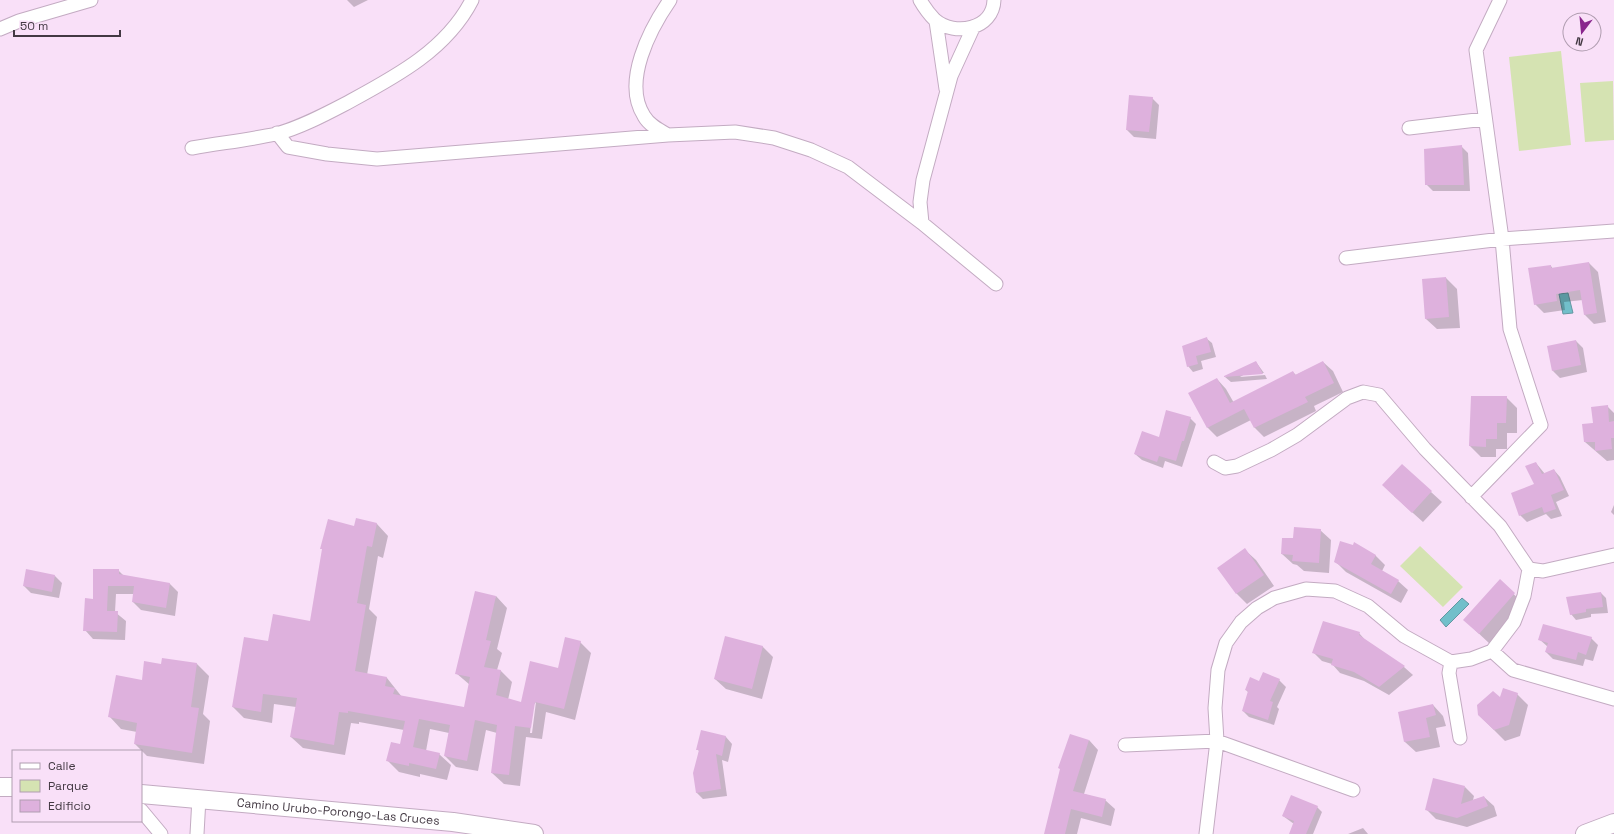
<svg xmlns="http://www.w3.org/2000/svg" width="1614" height="834" viewBox="0 0 1614 834" font-family="'Space Grotesk',sans-serif">
	<style>
		.green { fill: #d5e3b2 }
		.water { fill: #72bfca; stroke: #6497a2 }
		.shadow { fill: #0003; fill-rule: evenodd }
		.building { fill: #deb1dd }
		.lines { fill: none; stroke-linecap: round; stroke-linejoin: round }
		.minor-casing { stroke: #c3abc2; stroke-width: 15 }
		.secondary-casing { stroke: #c3abc2; stroke-width: 20 }
		.minor { stroke: #fff; stroke-width: 13 }
		.secondary { stroke: #fff; stroke-width: 18 }
		.labels { text-anchor: middle; dominant-baseline: central; stroke-width: 4; stroke-linejoin: round; paint-order: stroke }
		.street-label { font-size: 12px; fill: #433943; stroke: #f9e0f8 }
	</style>
	<rect width="100%" height="100%" fill="#f9e0f8"/>
	<path class="green" d="M1561,51l10,94 -52,6 -10,-94z
		M1613,81l1,59 -29,2 -5,-59z
		M1420,546l43,41 -20,20 -43,-41z"/>
	<path class="water" d="M1568,293l5,20 -10,1 -4,-20z
		M1462,598l7,6 -23,23 -6,-7z"/>
	<path class="shadow" d="M347,0h21l-14,7z
		M1152,98l7,7 -3,34 -22,-2 -7,-7z
		M1461,146l7,7 2,38h-37l-7,-7z
		M1589,263l9,9 8,50 -12,2 -9,-9 -2,-15 -19,2 1,8 -21,3 -9,-9 16,-38 2,3z
		M1446,278l11,11 3,39 -23,1 -11,-10z
		M1206,338l6,5 4,14 -15,4 2,8 -10,3 -5,-6z
		M1576,341l7,7 4,24 -27,6 -7,-7 -5,-24z
		M1256,362l8,11 -19,1 -5,3 25,-2 2,4 -36,3 -6,-5z
		M1323,362l10,9 10,21 -29,14 2,5 -52,26 -9,-9 -4,-8 -34,17 -9,-9 -18,-35 27,-14 9,10 8,14 59,-31 3,3z
		M1506,397l11,11v25h-10v16h-11v8h-15l-11,-11z
		M1607,406l7,7v47l-7,1 -22,-19z
		M1190,418l6,6 -14,43 -17,-6 -2,7 -21,-8 -7,-6z
		M1536,463l9,11 9,-4 6,7 9,19 -13,6 6,14 -11,3 -5,-5 -19,8 -7,-7 15,-30z
		M1431,492l11,10 -19,20 -29,-26z
		M1614,505v10l-3,-3z
		M357,520l20,4 11,12 -5,22 -5,-2 -9,53 8,8 -10,58 20,3 15,19 63,11 5,-23 -14,-12 40,-77 11,12 -10,41 5,4 -5,17h3l12,12 -4,18 13,3 37,-34 22,-27 11,11 -16,67 -29,-8 -4,27 -16,-2 -6,49 -16,-2 -12,-11 5,-40 -11,-3 -8,41 -22,-4 -11,-11 4,-23 -19,-4 -4,22 13,3 12,11 -4,15 -27,-6v3l-21,-5 -11,-11 13,-16 3,-15 -45,-8v2l-8,-1 -6,32 -42,-7 -12,-11 5,-30 -22,-3 -2,19 -28,-5 -11,-11 36,-65 42,-20 44,-95zM536,702l-4,31h-2l3,-27z
		M1320,530l11,10 -2,33 -25,-2 -7,-6 -4,-1 -11,-10 12,-15z
		M1245,550l11,10 18,26 -27,18 -10,-10 -18,-26z
		M1375,555l10,10 -3,6 16,10 10,9 -7,13 -55,-31 -10,-10z
		M118,570l6,6 46,8 8,8 -3,24 -34,-6 -8,-8 1,-8h-18l-1,18 11,9 -1,19 -32,-1 -8,-9 9,-30z
		M55,576l7,7 -3,15 -28,-5 -7,-7z
		M1500,581l25,24 -35,39 -15,-14z
		M1601,593l5,5 2,15 -17,1v3l-15,3 -5,-6z
		M1359,633l8,9 37,25 9,8 -24,20 -25,-14 -24,-8 -8,-9 -10,-3 -9,-9z
		M1591,638l7,7 -5,16 -8,-2 -2,7 -30,-7 -7,-7 2,-5 -9,-8z
		M762,646l11,11 -11,42 -36,-10 -11,-10z
		M163,659l34,5 12,12 -6,38 7,7 -6,43 -57,-8 -12,-12 2,-12 -16,-3 -11,-12 32,-36 20,-16z
		M1279,680l7,7 -9,20 2,2 -5,16 -25,-8 -6,-6 6,-18 -3,-3 13,-8z
		M1517,694l11,11 -8,31 -15,5 -26,-26 21,-16z
		M1433,705l10,11 3,10 -10,2 4,19 -24,5 -11,-10 -6,-29z
		M702,731l24,6 6,7 -4,18 -6,-2 5,36 -24,3 -7,-7 3,-41 -2,-2z
		M1089,740l9,10 -14,44 21,6 10,9 -4,17 -30,-8 -4,16h-31l15,-65z
		M1465,787l9,9 -1,4 11,-3 10,9 3,10 -30,11 -31,-8 -9,-9z
		M1317,807l5,5 -9,22h-23l4,-10 -11,-8z
		M1363,828l5,6h-20z"/>
	<path class="building" d="M1129,95l24,2 -4,35 -23,-2z
		M1462,145l2,40h-39l-1,-36z
		M1589,262l8,51 -13,2 -4,-25 -24,4 1,7 -23,4 -6,-37 23,-3v3z
		M1446,277l3,40 -24,2 -3,-40z
		M1207,337l4,15 -15,4 2,8 -11,3 -5,-21z
		M1576,340l5,25 -29,6 -5,-25z
		M1256,361l7,13 -39,3v-1z
		M1323,361l11,22 -29,14 3,5 -54,26 -10,-19 -37,19 -19,-35 29,-15 13,25 63,-32 2,4z
		M1471,396h36l-1,27h-9v16h-11v8l-17,-1z
		M1608,405l1,17 5,-1v17h-3l1,11 -17,2v-9h-11l-2,-18 11,-1 -2,-16z
		M1166,410l25,7 -7,24h-2l-6,20 -17,-5 -2,6 -23,-8 8,-23 17,6z
		M1536,462l6,12 12,-5 10,21 -13,5 5,14 -12,4 -2,-6 -23,9 -8,-23 23,-9 -9,-18z
		M1402,464l30,27 -20,22 -30,-28z
		M356,518l21,5 -5,24 -5,-1 -10,57 9,2 -11,66 32,6 -2,9 10,2 -2,6 71,13 6,-30 -15,-3 20,-83 21,5 -10,44 5,1 -7,26 17,3 -5,25 25,7 9,-41 28,7 7,-31 16,4 -17,68 -29,-7 -4,26 -16,-2 -6,49 -18,-2 6,-48 -22,-5 -8,41 -23,-5 6,-31 -31,-6 -6,28 27,6 -4,16 -27,-6v3l-23,-5 5,-19 9,2 5,-23 -57,-10v2l-9,-1 -5,33 -44,-8 7,-39 -34,-4 -2,18 -29,-5 12,-70 24,4 5,-27 37,7 12,-72h-2l8,-30 26,7z
		M1294,527l27,2 -2,34 -27,-2 1,-6 -12,-1 1,-16h11z
		M1340,541l13,4 1,-3 22,13 -5,9 28,16 -8,14 -57,-32z
		M1245,548l19,27 -28,19 -19,-26z
		M26,569l29,6 -3,17 -29,-6z
		M93,569h26v5l51,9 -4,25 -34,-6 2,-16h-26l-1,25h11l-1,21 -34,-1 2,-33 8,1z
		M1500,579l15,14 -36,41 -16,-14z
		M1601,592l2,15 -17,2v3l-16,3 -4,-18z
		M1323,621l37,11 -1,3 46,31 -26,21 -25,-15 -23,-7 2,-6 -21,-6z
		M1543,624l49,13 -6,18 -8,-3 -2,8 -31,-8 3,-9 -10,-3z
		M725,636l38,10 -11,43 -38,-10z
		M162,658l35,5 -6,44 8,1 -7,45 -58,-9 3,-21 -29,-6 8,-42 26,5 2,-19 17,3z
		M1263,672l17,7 -10,22 3,1 -5,18 -26,-9 6,-20 -3,-1 5,-13 9,4z
		M1503,688l15,5 -9,32 -15,5 -16,-15 -1,-10 16,-14 7,6z
		M1433,704l3,11 -10,3 4,19 -26,5 -6,-30z
		M701,730l25,6 -4,20 -6,-2 5,35 -25,4 -3,-20 6,-23h-3z
		M1070,734l19,6 -16,51 33,8 -4,18 -31,-8 -6,25h-21l16,-65 -2,-1z
		M1433,778l32,8 -4,18 23,-8 4,10 -31,12 -32,-8z
		M1291,795l27,11 -12,28h-17l5,-13 -12,-5z"/>
	<g class="lines">
		<defs>
			<path id="minor" d="M920,0c4,7 9,14 15,20 20,17 58,9 59,-20
				M936,21l10,68
				M0,29l19,-8 72,-21
				M1409,128l76,-9
				M277,133l11,14 39,7 50,5 291,-24 67,-3 39,6 37,12 37,17 74,56 74,61
				M668,135c-9,-5 -19,-10 -24,-19 -22,-34 6,-87 26,-116
				M192,148c28,-5 56,-8 84,-14 23,-6 48,-19 69,-30 48,-26 101,-53 127,-104
				M922,223l-2,-21 3,-22 28,-104 22,-48
				M1346,258l156,-19 112,-8
				M1471,497l70,-72 -31,-96 -8,-90 -26,-189 24,-50
				M1529,569l14,2 71,-16
				M1492,651l21,19 101,29
				M1451,662l-2,11 11,65
				M1125,745l92,-4 136,49
				M141,810l20,24
				M197,834l2,-36
				M1206,834l11,-93 -2,-33 3,-38 8,-27 15,-21 16,-14 17,-10 32,-9 29,2 33,15 36,30 47,26 20,-3 21,-8 22,-29 10,-26 5,-27 -29,-43 -75,-77 -46,-54 -16,-3 -16,6 -50,37 -26,15 -34,16 -12,2 -11,-6"/>
			<g id="secondary">
				<path d="M0,787h13"/>
				<path id="s1" d="M141,794l312,28 81,12"/>
				<path d="M1585,834l29,-11"/>
			</g>
		</defs>
		<use href="#minor" class="minor-casing"/>
		<use href="#secondary" class="secondary-casing"/>
		<use href="#minor" class="minor"/>
		<use href="#secondary" class="secondary"/>
	</g>
	<g class="labels">
		<g class="street-label">
			<text stroke="none"><textPath href="#s1" startOffset="198">Camino Urubo-Porongo-Las Cruces</textPath></text>
		</g>
	</g>
	<rect x="12" y="750" width="130" height="72" fill="#f9e0f8" stroke="#b09db0"/>
	<rect x="20" y="763" width="20" height="6" fill="#ffffff" stroke="#b09db0"/>
	<text x="48" y="770" font-size="12" fill="#433943">Calle</text>
	<rect x="20" y="780" width="20" height="12" fill="#d5e3b2" stroke="#b09db0"/>
	<text x="48" y="790" font-size="12" fill="#433943">Parque</text>
	<rect x="20" y="800" width="20" height="12" fill="#deb1dd" stroke="#b09db0"/>
	<text x="48" y="810" font-size="12" fill="#433943">Edificio</text>
	<g transform="translate(1582 32) rotate(196)"><circle r="19" fill="#f9e0f8" stroke="#b09db0"/>
	<path d="M0-3L7 15L0 10L-7 15Z" fill="#89258d"/>
	<text y="-6" font-size="11" font-weight="bold" text-anchor="middle" fill="#433943">N</text>
	</g>
	<path d="M14 30v6h106v-6" fill="none" stroke="#433943" stroke-width="2"/>
	<text x="20" y="30" font-size="12" fill="#433943" stroke="#f9e0f8" stroke-width="3" paint-order="stroke">50 m</text>
</svg>
